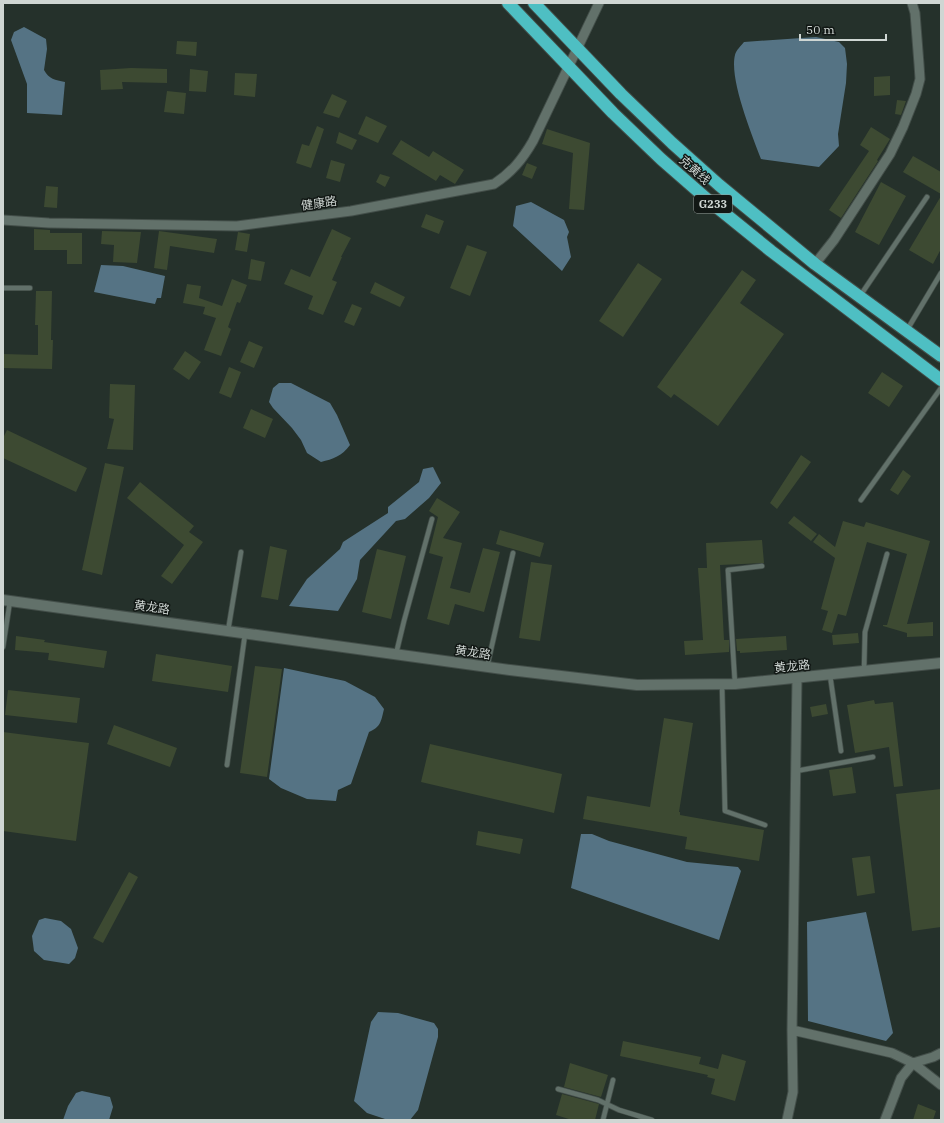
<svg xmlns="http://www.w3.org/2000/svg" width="944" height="1123" viewBox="0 0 944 1123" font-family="'IBM Plex Serif','Noto Sans SC',serif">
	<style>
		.water { fill: #557384 }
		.building { fill: #3d4a32 }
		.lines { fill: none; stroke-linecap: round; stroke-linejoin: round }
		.lane-casing { stroke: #434e49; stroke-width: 6 }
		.street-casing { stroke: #434e49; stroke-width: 11 }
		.secondary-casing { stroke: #434e49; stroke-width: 12 }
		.highway-casing { stroke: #434e49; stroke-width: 14 }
		.lane { stroke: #62716a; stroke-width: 4.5 }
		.street { stroke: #62716a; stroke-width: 9 }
		.secondary { stroke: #62716a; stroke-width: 10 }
		.highway { stroke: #4ebfc3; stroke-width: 12 }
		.labels { text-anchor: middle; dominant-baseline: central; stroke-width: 3; stroke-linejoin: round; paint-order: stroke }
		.shield { fill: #121815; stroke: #969d9a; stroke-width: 1 }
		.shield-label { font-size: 11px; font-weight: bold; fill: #cfd6d3 }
		.street-label { font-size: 12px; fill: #cfd6d3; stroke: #121815 }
	</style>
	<rect width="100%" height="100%" fill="#25312b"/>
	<path class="water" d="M24,27l22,12 1,10 -3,21c5,9 11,10 21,12l-3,33 -35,-2v-29l-16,-44 3,-8z
		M816,37l23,5 6,6 2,16 -1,19 -8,51 1,12 -20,21 -58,-8c-9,-24 -32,-80 -26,-104 1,-5 6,-9 9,-13z
		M531,202l33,18 5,12 -2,5 4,20 -9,14 -49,-45 3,-20z
		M101,265l22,1 42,10 -4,22h-4l-2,6 -61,-12z
		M279,383h12l39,20 7,12 13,30c-8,11 -17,14 -29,17l-14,-9 -6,-13 -9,-12 -19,-20 -4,-6 4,-14z
		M433,467l8,16 -12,15 -24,21 -9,2 -36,39 -3,19 -19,32 -49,-5 18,-27 33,-30 3,-7 45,-29v-6l31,-25 4,-13z
		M284,668l61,13 30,16 9,12c-3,12 -3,18 -15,23l-18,52 -13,6 -2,11 -29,-2 -26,-11 -12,-9z
		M581,834h11l17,7 78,21 51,5 3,4 -22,69 -148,-52z
		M866,912l27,121 -7,8 -78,-20 -1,-99z
		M45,918l16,3 10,8 7,19 -3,10 -6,6 -25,-4 -10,-9 -2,-15 7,-16z
		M378,1012l20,1 36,10 4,6v8l-20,73 -8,10h-22l-21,-7 -13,-12 17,-79z
		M82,1091l28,6 3,10 -4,13h-46l5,-14 8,-13z"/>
	<path class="building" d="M177,41l20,1 -1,14 -20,-2z
		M131,68l36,1v14l-45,-1 1,7 -22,1 -1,-20z
		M190,69l18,2 -2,21 -17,-1z
		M235,73l22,1 -2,23 -21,-2z
		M890,76v19l-16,1v-19z
		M167,91l19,2 -2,21 -20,-2z
		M332,94l15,7 -8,17 -16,-5z
		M897,100l9,1 -5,14 -6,-1z
		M366,116l21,10 -9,17 -20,-9z
		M317,126l7,3 -13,39 -15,-5 6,-19 7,2z
		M871,127l19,12 -13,21 1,1 -37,57 -12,-8 40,-59 -9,-6z
		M547,129l43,14 -6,67 -15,-1 4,-56 -31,-9z
		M339,132l18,8 -5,10 -16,-7z
		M401,140l28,17 4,-6 31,19 -9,14 -15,-9 -4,6 -44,-27z
		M913,156l28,16v22l-38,-22z
		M331,160l14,4 -5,18 -14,-4z
		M527,163l10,4 -5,12 -10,-4z
		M380,174l10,3 -5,10 -9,-5z
		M881,182l25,14 -27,49 -24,-13z
		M46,186l12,1 -1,21 -13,-1z
		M941,196v53l-8,15 -24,-14z
		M426,214l18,7 -5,13 -18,-7z
		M34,229l16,1v3h32v31h-15v-14h-33z
		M332,229l19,9 -10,19h1l-10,23 5,2 -14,33 -15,-6 5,-13 -29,-12 7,-15 19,8z
		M102,231l39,1 -4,31 -24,-1 1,-17 -13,-1z
		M159,231l58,8 -3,14 -44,-7 -3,24 -13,-2z
		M238,232l12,2 -3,18 -12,-2z
		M467,245l20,7 -17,44 -20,-8z
		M251,259l14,3 -4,19 -13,-2z
		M638,263l24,16 -39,58 -24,-16z
		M742,270l14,10 -16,23 44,31 -66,92 -44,-32 -3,4 -14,-11z
		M232,279l15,6 -7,18 -3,-1 -9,25 3,2 -10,27 -17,-6 12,-32 -13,-4 2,-7 -22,-4 4,-19 14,2 -2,12 23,8z
		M375,282l30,15 -5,10 -30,-14z
		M36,291h16l-1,49h2l-1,29 -49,-1v-14l35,1v-30h-3z
		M352,304l10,4 -8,18 -10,-4z
		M249,341l14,6 -9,21 -14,-6z
		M185,351l16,11 -12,18 -16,-11z
		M229,367l12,5 -10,26 -12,-5z
		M882,372l21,14 -14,21 -21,-14z
		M110,384l25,1 -2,65 -26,-1 7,-30 -5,-1z
		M251,409l22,10 -8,19 -22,-10z
		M7,430l80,38 -11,24 -73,-34v-20z
		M801,455l10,7 -34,47 -7,-6z
		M105,463l19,4 -22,108 -20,-5z
		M903,470l8,6 -13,19 -8,-5z
		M140,482l54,44 -5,6 14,10 -31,42 -11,-8 23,-31 -57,-47z
		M437,498l23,14 -17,26 19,5 -12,45 20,5 13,-45 17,4 -16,60 -29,-8 -6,21 -22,-6 16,-62 -14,-4 9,-36 -9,-6z
		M794,516l23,18 -6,7 -23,-18z
		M843,521l21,6 2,-5 64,19 -23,83 26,-2v14l-26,1v-4l-24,-7v-1h4l20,-71 -40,-12 -21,74 -8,-2 -6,19 -10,-3 6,-19 -7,-2 14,-51 -22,-16 6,-8 16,13z
		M500,530l44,13 -4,14 -44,-13z
		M762,540l2,23 -44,2 4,75h5v12l-44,3 -1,-14 19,-1 -5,-72h9l-1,-25z
		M270,546l17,4 -9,50 -17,-3z
		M377,549l29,7 -15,63 -29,-7z
		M531,562l21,3 -12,76 -21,-3z
		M858,633l1,10 -26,2 -1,-10z
		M16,636l29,4 -1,2 63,9 -3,17 -56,-8 1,-7 -34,-3z
		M786,636l1,14 -47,3v-2h-3l-1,-12z
		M156,654l76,12 -4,26 -76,-11z
		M255,666l27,3 -15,108 -27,-4z
		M8,690l72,8 -3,25 -72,-8z
		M874,700l1,4 18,-2 10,84 -9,1 -5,-40 -34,6 -8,-48z
		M826,704l2,10 -16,3 -2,-10z
		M664,718l29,5 -14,89h1v3l84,15 -5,31 -74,-12 2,-12 -104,-18 4,-23 63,11z
		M114,725l63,23 -7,19 -63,-23z
		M3,732l86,11 -13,98 -73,-10z
		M430,744l132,30 -8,39 -133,-31z
		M852,767l4,26 -23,3 -4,-26z
		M941,789v138l-29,4 -16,-137z
		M478,831l45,8 -3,15 -44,-9z
		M870,856l5,37 -18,3 -5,-38z
		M129,872l9,5 -35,66 -10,-5z
		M623,1041l78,16 -2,7 19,5 4,-15 24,7 -11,40 -24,-7 4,-15 -8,-2 1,-2 -88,-19z
		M570,1063l38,12 -7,22 -37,-10z
		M562,1094l37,10 -4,16h-23l-16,-5z
		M918,1104l18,7 -3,9h-20z"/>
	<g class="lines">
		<defs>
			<path id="lane" d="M3,288h27
				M860,296l67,-99
				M907,330l34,-57
				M861,500l80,-112
				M228,631l13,-79
				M3,647l7,-46
				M396,654l8,-33 28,-102
				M487,667l26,-114
				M864,671l1,-39 22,-78
				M830,675l11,76
				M722,684l3,127 40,14
				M735,684l-7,-114 34,-4
				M227,765l18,-131
				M796,771l77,-14
				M558,1089l40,11 21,10 33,10
				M603,1120l10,-40"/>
			<path id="street" d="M3,220l46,3 188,3 114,-15 143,-27c18,-12 28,-24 39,-43l66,-138
				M815,264l19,-24 56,-86 13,-27 13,-33 4,-15 -1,-15 -4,-51 -3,-10
				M792,1030l100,23 21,10 20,-6 8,-4
				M787,1120l6,-28 -1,-62 5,-352
				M885,1120l16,-42 12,-15 28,22"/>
			<path id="secondary" d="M3,600l507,70 127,15 98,-1 206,-21"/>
			<path id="highway" d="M508,3l105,110 48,46 47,41 63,51 170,129
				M534,3l87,91 51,49 47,42 96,79 126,92"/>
		</defs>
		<use href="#lane" class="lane-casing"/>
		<use href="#street" class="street-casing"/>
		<use href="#secondary" class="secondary-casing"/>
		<use href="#highway" class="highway-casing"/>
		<use href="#lane" class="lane"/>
		<use href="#street" class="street"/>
		<use href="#secondary" class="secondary"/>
		<use href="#highway" class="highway"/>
	</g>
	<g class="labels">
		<rect class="shield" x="694" y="195" width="38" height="18" rx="3"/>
		<g class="shield-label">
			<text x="713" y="204">G233</text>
		</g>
		<g class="street-label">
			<text transform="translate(695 170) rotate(42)">克黄线</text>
			<text transform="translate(319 203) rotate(-8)">健康路</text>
			<text transform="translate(152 607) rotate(8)">黄龙路</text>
			<text transform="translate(473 652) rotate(8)">黄龙路</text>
			<text transform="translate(792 666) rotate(-6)">黄龙路</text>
		</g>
	</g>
	<rect width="944" height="1123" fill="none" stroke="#cfd6d3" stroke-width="8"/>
	<path d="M800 34v6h86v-6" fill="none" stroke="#cfd6d3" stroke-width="2"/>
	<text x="806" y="34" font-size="12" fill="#cfd6d3" stroke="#121815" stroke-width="3" paint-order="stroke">50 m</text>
</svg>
